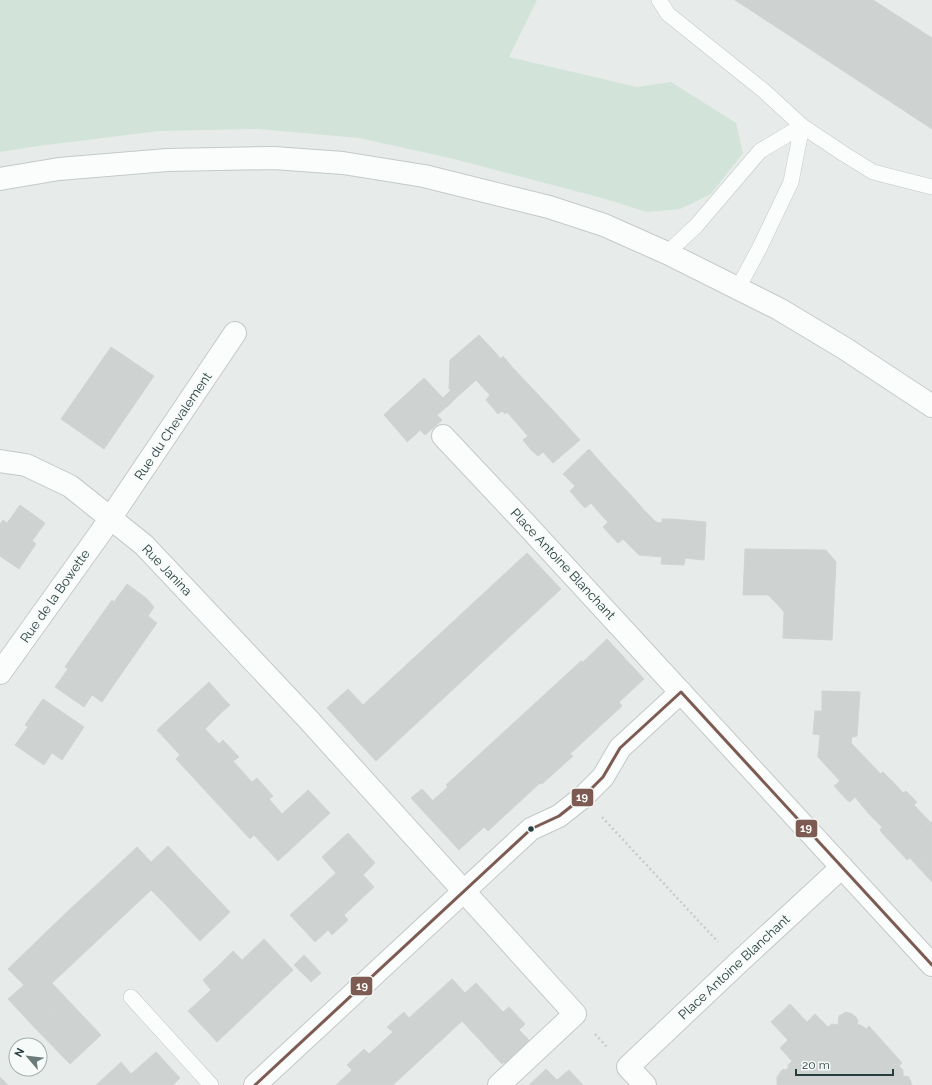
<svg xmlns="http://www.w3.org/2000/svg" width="932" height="1085" viewBox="0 0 932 1085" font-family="Raleway,sans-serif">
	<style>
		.green { fill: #d2e3da }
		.building { fill: #ced3d2; stroke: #d0d5d3 }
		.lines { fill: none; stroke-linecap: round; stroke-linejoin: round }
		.lane-casing { stroke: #c4c9c7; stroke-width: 16 }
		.street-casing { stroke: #c4c9c7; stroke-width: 24 }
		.secondary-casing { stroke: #c4cac9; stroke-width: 24 }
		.path { stroke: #c7cdcd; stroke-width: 2.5; stroke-dasharray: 2 3; stroke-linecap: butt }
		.lane { stroke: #fbfcfc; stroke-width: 15 }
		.street { stroke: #fbfcfc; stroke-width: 22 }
		.secondary { stroke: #fbfcfc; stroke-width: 22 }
		.bus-1-casing { stroke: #f6faf9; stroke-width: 6 }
		.bus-1 { stroke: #7d5a52; stroke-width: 3 }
		.bus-dot { fill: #263e3c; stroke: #f6faf9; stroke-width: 1.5 }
		.labels { text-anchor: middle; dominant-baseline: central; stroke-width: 3; stroke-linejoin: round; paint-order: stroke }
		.street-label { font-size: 13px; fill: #263e3c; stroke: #f6faf9 }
		.line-badge { stroke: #f6faf9; stroke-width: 1.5 }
		.badge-label { font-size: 11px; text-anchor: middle; font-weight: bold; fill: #fff }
	</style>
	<rect width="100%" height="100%" fill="#e7ecea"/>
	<path class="green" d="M0,0h537l-28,57 128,30 34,-5 65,41 7,30 -32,41 -31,15 -33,3 -45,-14 -152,-40 -91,-20 -101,-9 -99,2 -121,15 -38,6z"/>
	<path class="building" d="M735,0h138l59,38v91z
		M479,335l15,16 -43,39 -2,-1 1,-29z
		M111,347l43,29 -50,73 -43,-30z
		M494,351l7,8 2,-3 10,12 -26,24 -11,-12 -19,17 -6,-7z
		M513,368l16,17 -27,26 -5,-6 -4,3 -7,-8 4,-5 -3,-3z
		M424,378l18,19 -14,13 4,5 -19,17 -22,-24z
		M529,385l18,19 -27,23 -13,-15 -2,2 -3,-3z
		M451,390l6,7 -8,8 -6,-7z
		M442,397l7,8 -12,10 5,5 -17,15 -5,-5 -4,4 -3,-2 19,-17 -4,-5z
		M547,404l16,17 -32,29 -8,-10 5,-4 -8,-9z
		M497,405l5,6 -4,3 -5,-6z
		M391,408l22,24 -8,7 -21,-24z
		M563,421l17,19 -27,23 -10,-11 -5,4 -7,-6z
		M413,432l3,2 -9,8 -2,-3z
		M589,449l7,8 -26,24 -7,-7z
		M596,457l16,18 -31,29 -11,-13 5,-5 -5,-5z
		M612,475l17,18 -26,24 -12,-14 -6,5 -4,-4z
		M629,493l16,18 -30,29 -12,-13 5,-5 -5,-5z
		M20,505l25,18 -13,18 4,3 -17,25 -19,-13v-32l3,-4 4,3z
		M645,511l11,11 6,1v-4h10l34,3 -2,38 -19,-2 -1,7 -23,-1 1,-7 -23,-2 -16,-16 -5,4 -3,-3z
		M745,549l81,1 10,12 -4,78 -49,-2 1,-26 -7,-8 -9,-9h-25z
		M527,553l34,36 -185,172 -49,-53 21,-19 15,16z
		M127,584l19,14 8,9 -6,9 9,7 -33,47 -41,-29 29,-41 2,2z
		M607,639l37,40 -25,23 3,4 -52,48 3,2 -31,28 -2,-1 -52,48 -4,-4 -25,23 -37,-40 26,-23 -2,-2 135,-124 2,1z
		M83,641l41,29 -22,32 -10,-7 -8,12 -29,-20 13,-18 -3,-2z
		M209,682l16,18 -9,8 5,5 -16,16 14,15 4,-4 16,17 -6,4 19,21 5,-4 16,18 -4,3 13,15 26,-24 22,23 -52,48 -24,-26 -4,4 -74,-80 4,-4 -23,-25z
		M822,691l38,1 -3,44 -5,1 -1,6 27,28 -31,29 -13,-14 6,-5 -22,-24 2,-22 -7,-1 2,-23h7z
		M43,699l41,28 -22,33 -10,-7 -8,12 -29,-20 13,-18 -3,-2z
		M225,700l5,5 -9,8 -5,-5z
		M878,771l2,3 3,-2 15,15 -29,27 -14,-17 -5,5 -3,-2z
		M898,787l5,6 3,-2 11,11 -34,32 -3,-4 2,-3 -13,-13z
		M422,789l11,12 -11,9 -11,-12z
		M914,805l17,18 -32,28 -16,-17z
		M932,821v33l-14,13 -8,-9 -3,2 -8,-9z
		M348,833l27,30 -12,12 11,12 -30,28 4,5 -16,15 -4,-5 -13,12 -25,-27 46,-42 -14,-16z
		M168,846l27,29 -30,29 -14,-14 -20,19 -28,-30 34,-32 14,15z
		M932,854v28l-14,-15z
		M195,875l35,37 -30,29 -35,-37z
		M103,879l28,30 -32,30 -29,-30z
		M70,909l29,30 -32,30 -28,-30z
		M39,939l28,30 -15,14 14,15 -31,30 -27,-29 16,-14 -16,-16z
		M264,939l29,31 -38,36 -38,-39 16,-16 9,9z
		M304,955l17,18 -10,9 -17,-17z
		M217,967l38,39 -38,36 -29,-31 23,-21 -8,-10z
		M452,979l13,14 11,-10 27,29 6,-5 16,17 -6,6 12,12 -25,22 -2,-2 -2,2 -40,-43 -69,64h-57l16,-15 -5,-5 17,-16 5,5 24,-22 -6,-5 17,-15 5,6z
		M66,998l35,37 -31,29 -35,-36z
		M790,1004l17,18 8,-8 13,13 4,-3 6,1 1,-9 7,-4 6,2 4,3 2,4 -1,3 5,2 4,3 3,-3 33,37 -3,3 4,4v6l6,1 3,8h-135v-8l5,-7 6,-1v-4l4,-4 -12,-13 8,-8 -17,-18z
		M156,1052l24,26 -7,7h-58l-9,-9 15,-14 10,12z
		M546,1069l11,11 12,-10 14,15h-54z
		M106,1076l9,9h-19z
		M0,1077l8,8h-8z"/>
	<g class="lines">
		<defs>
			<path id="lane" d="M659,0l9,14 96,77 38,35 42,28 29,18 59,15
				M667,253l29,-27 64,-75 42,-25
				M738,288l22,-41 31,-65 11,-56
				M131,997l80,88"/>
			<path id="street" d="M443,436l80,85 409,444
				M0,461l26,4 44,21 74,59 163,173 268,296 -76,71
				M0,673l101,-141 134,-199
				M255,1085l276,-256 28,-13 24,-19 20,-20 17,-29 61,-56
				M645,1085l-17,-18 110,-104 104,-96"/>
			<path id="secondary" d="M0,179l59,-10 108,-9 107,-2 69,5 81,13 125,31 55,18 63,28 112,56 65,39 88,58"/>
		</defs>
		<use href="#lane" class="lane-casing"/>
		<use href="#street" class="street-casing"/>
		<use href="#secondary" class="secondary-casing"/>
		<path class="path" d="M602,817l116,125
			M595,1034l13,14"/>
		<use href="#lane" class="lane"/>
		<use href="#street" class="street"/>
		<use href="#secondary" class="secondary"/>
		<defs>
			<path id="bus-1" d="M681,692l251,273
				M255,1085l276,-256 28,-13 24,-19 20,-20 17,-29 61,-56"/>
		</defs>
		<use href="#bus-1" class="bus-1-casing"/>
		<use href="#bus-1" class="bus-1"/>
	</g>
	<circle class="bus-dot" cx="531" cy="829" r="3.5"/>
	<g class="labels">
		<g class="street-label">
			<text transform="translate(173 426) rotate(-56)">Rue du Chevalement</text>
			<text transform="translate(563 564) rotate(47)">Place Antoine Blanchant</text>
			<text transform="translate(167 570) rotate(46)">Rue Janina</text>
			<text transform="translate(55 596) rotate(-55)">Rue de la Bowette</text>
			<text transform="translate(734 967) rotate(-43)">Place Antoine Blanchant</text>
		</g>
	</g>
	<g class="line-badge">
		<rect x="571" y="788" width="23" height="19" rx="4" fill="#7d5a52"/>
		<rect x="795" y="819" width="23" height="19" rx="4" fill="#7d5a52"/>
		<rect x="350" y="976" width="23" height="20" rx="4" fill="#7d5a52"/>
	</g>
	<g class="badge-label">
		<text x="582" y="801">19</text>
		<text x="806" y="832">19</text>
		<text x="362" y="990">19</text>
	</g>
	<g transform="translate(28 1057) rotate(298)"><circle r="19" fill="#f6faf9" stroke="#a3afad"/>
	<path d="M0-3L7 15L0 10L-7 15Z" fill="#6a7b79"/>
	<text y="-6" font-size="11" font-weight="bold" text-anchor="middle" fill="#263e3c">N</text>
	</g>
	<path d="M796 1069v6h97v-6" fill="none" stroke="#263e3c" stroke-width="2"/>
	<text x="802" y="1069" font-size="12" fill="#263e3c" stroke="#f6faf9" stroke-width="3" paint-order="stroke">20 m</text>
</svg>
